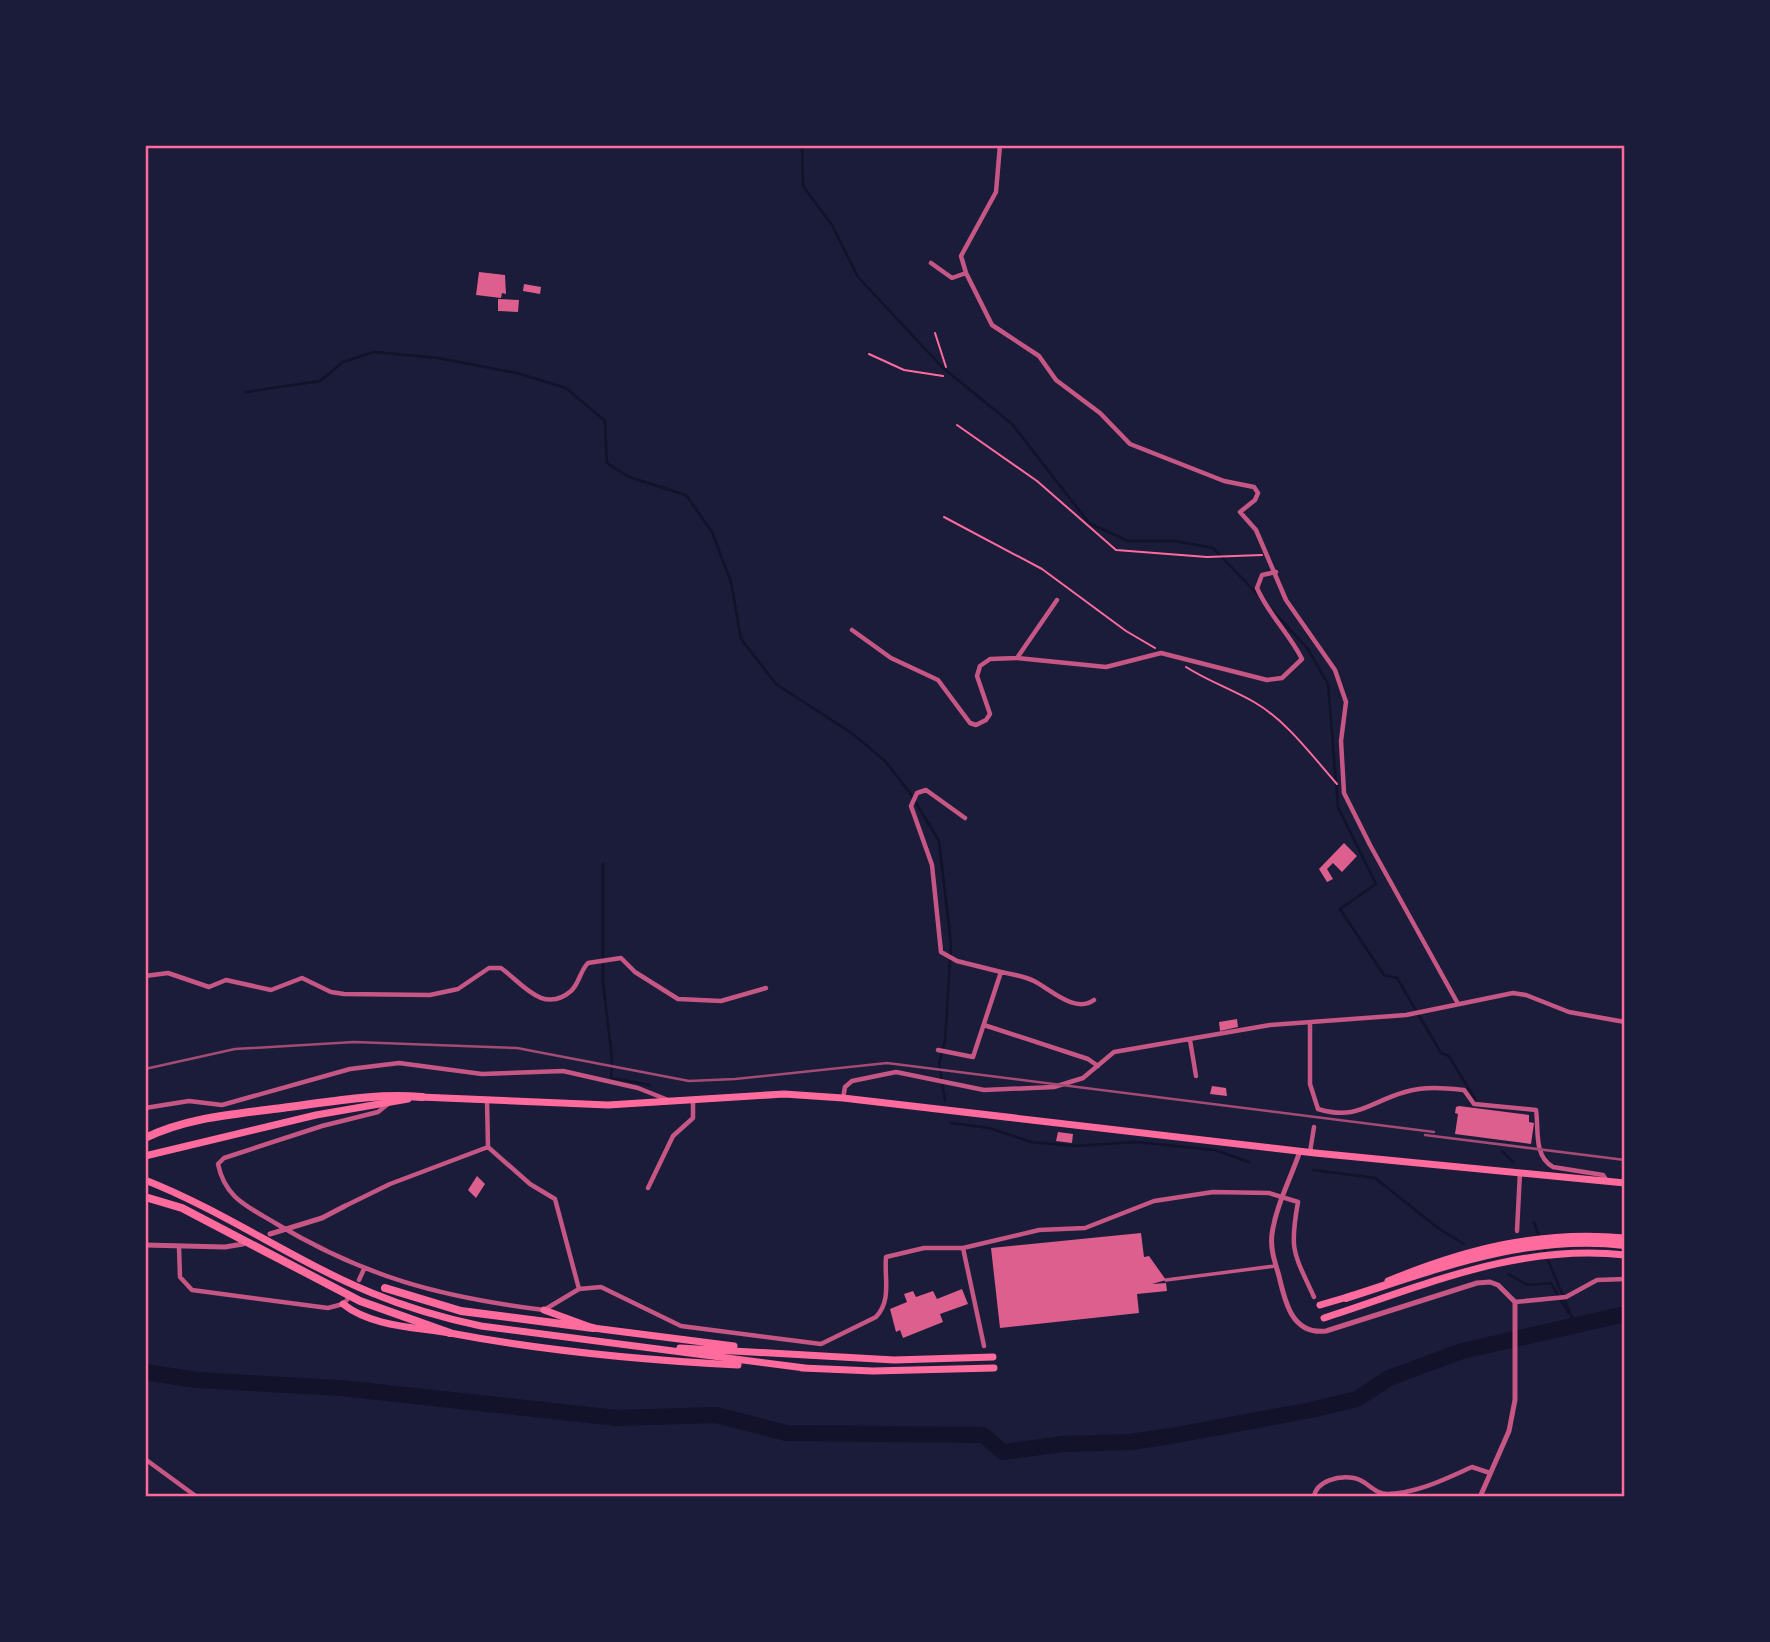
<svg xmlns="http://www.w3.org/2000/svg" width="1770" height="1642" viewBox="0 0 1770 1642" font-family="'PT Sans Narrow',sans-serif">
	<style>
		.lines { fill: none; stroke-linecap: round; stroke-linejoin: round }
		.stream { stroke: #12122b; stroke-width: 2.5 }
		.river { stroke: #12122b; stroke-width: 16 }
		.building { fill: #dd5f8e }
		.path { stroke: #ff6b9d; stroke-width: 2 }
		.pedestrian { stroke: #c65784; stroke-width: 3.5 }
		.minor { stroke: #c65784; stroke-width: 4.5 }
		.tertiary { stroke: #c65784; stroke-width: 5 }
		.trunk { stroke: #ff6b9d; stroke-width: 7 }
		.motorway { stroke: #ff6b9d; stroke-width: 8 }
		.rail { stroke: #a44b75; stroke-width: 2.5 }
		.neatline { fill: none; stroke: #ff6b9d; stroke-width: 2.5 }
	</style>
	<rect width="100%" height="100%" fill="#1b1b3a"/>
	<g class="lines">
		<path class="stream" d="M802,145l1,41 29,39 26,52 84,90 70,57 77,99 39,18h47l38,7 47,49
			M246,392l74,-11 23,-19 31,-10 64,6 79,15 49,15 39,33 2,42 22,14 57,18 26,37 19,50 10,57 35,45 77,50 32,27 25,32 29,48 12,103 -6,97 -6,22 6,38
			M1272,610l36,39 20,35 10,123 38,77 -36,25 44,66 13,3 44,75 8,3 26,43
			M603,864v119l9,75 -1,20 39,7
			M951,1123l38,5 42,14 45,4 60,-4 79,8 34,12
			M1502,1151l11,11
			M1313,1170l62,8 63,50 26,16
			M1534,1222l6,17
			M1543,1248l32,77
			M1508,1274l20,11 23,-2 17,30"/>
		<path class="river" d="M145,1372l52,8 144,8 276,30 99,-3 70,18 197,2 20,17 60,-8 67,-2 41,-6 140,-26 46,-11 32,-21 73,-27 163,-37"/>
	</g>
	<path class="building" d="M479,272l26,3 1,19 -4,-1 -1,5 -25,-3z
		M524,284l17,3 -1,7 -17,-3z
		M498,299l21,1 -1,12 -20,-1z
		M1344,843l13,13 -15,16 -9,-9 -6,6 6,10 -6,3 -8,-13z
		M1237,1019l1,8 -18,4 -1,-9z
		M1212,1086l14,2 1,8 -17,-2z
		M1459,1106l70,9v7l5,1 -3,21 -76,-10 3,-20 -3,-1 1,-6z
		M1058,1132l15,2 -1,9 -16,-2z
		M477,1176l8,8 -9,14 -8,-8z
		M1141,1233l3,24 5,-1 17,24 -14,4 14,-1 1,8 -30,3 2,19 -139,15 -9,-80z
		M962,1289l6,15 -28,10 3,8 -40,16 -3,-8 -4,2 -6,-23 17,-7 -3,-8 9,-3 3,6 17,-6 4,8z"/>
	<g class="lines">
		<path class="path" d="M935,333l11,34
			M869,354l35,16 39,6
			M957,425l80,56 79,69 91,7 55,-2
			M944,517l98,52 84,62 29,17
			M1186,667c22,14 45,22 68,35 33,19 58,54 83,82"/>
		<path class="pedestrian" d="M1166,1280l109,-14"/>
		<path class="minor" d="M1000,145l-4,47 -35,64 5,17 26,52 47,31 17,24 44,33 30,31 94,37 30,6 4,6 -3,7 -15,12 16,18 30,70 49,70 11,32 -5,39 3,52 26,52 87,157
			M931,263l21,15 14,-5
			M852,630l39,28 47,22 32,43 6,2 10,-5 4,-6 -13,-38 3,-10 10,-7 27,-1 89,9 55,-14 106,27 15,-2 20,-19c-13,-26 -34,-45 -45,-71l5,-13 14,-3
			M1017,658l40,-58
			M1001,972c10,2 23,4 33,9 16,8 41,33 60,19
			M145,976l23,-3 41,14 17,-7 45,10 31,-12 29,14 13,2 86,1 28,-6 31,-21h12c21,15 42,47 70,23 8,-7 9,-20 17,-28l33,-5 14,14 43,27 43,2 45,-13
			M1310,1024v60l8,25
			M984,1025l104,34 10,7
			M1190,1040l6,36
			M938,1050l35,7 28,-85 -44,-11 -16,-9 -9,-87 -21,-59 6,-13 9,-3 39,28
			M843,1098l2,-11 7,-6 44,-9 88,18 70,-3 29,-9 31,-26 156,-27 136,-10 107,-22 13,2 43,17 56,10
			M487,1100l1,47 42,37 25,15 24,90
			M388,1104l-10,8 -56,14 -98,32 -6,6c7,34 29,42 57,59 90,54 165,74 269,87l35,-21 22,-2 80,39 140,18 55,-27c16,-17 8,-39 10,-60l38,-9h39l76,-18 46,-2 69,-27 59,-9 56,1 29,9c-9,50 -4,51 16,95
			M145,1108l44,-7 33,4 128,-36 49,-6 83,11 81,-3 75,17 30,12
			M1318,1109c40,12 51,-7 87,-17 20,-6 39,-4 59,-2l10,14 62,6c3,18 -3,46 17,57l50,8 4,6
			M1310,1152l4,-25
			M648,1188l25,-52 20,-18v-18
			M345,1206l45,-22 98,-37
			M1517,1231l3,-59
			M179,1247l1,30 12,13 136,18 15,-4 4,-4
			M963,1248l21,98
			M359,1280l5,-11
			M1515,1302l51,-5 31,-17 28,-1
			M145,1459l52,38
			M1314,1497c2,-16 25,-22 40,-19 13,2 19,16 34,16 30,-1 57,-15 84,-27l18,6"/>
		<path class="tertiary" d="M1300,1151c-9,27 -24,54 -28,83 -2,15 3,28 7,42 6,26 13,59 47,55l151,-48 13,-1 8,3 17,17v98l-6,31 -29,66
			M270,1234l52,-16 23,-12
			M145,1245l80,2 18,-3"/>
		<path class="trunk" d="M420,1097l188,8 176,-11 59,4 472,55 310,30
			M145,1156l171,-41 92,-16
			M145,1180c79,31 149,81 227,113 36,15 71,25 109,33l324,42
			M1388,1281c78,-32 152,-51 237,-43
			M343,1304c29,23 73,23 107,29 95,18 192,27 288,32
			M1320,1305l31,-9
			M544,1310l49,18 141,18
			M1324,1318c99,-32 194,-75 301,-63
			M680,1348l214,12 99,-3
			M802,1368l71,3 121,-3"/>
		<path class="motorway" d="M145,1138c43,-21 91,-24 137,-30 47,-6 93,-15 140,-11
			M145,1197l37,11 178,93 90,32
			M385,1288l76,23 132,17
			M1346,1298c91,-29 181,-65 279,-53"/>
		<path class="rail" d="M145,1069l90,-20 119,-7 163,6 172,33 46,-2 152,-16 547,69
			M1425,1135l200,25"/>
	</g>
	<rect width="1770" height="1642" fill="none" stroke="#1b1b3a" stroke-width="294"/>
	<rect x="147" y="147" width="1476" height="1348" class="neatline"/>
</svg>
